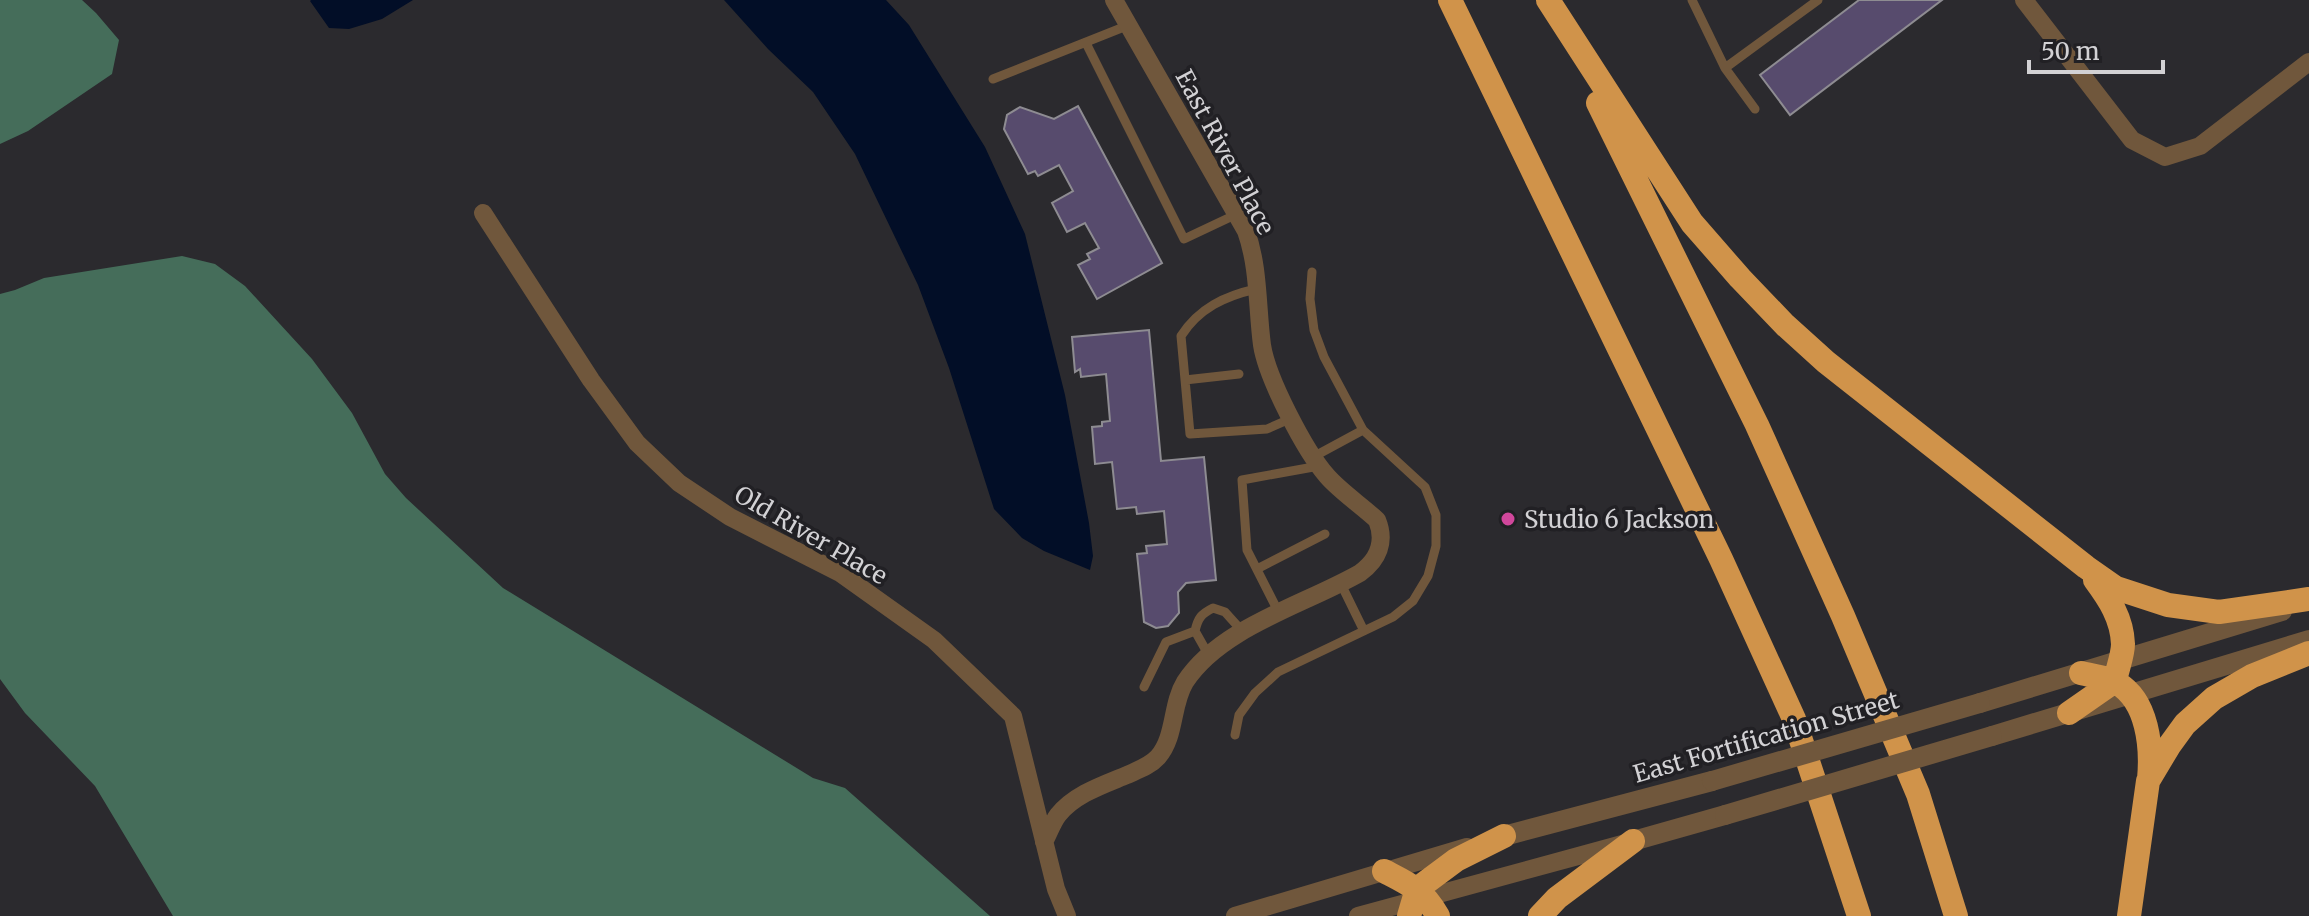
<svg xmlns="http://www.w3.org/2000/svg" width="2309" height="916" viewBox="0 0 2309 916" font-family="Merriweather,serif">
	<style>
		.forest { fill: #456d5a }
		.water { fill: #020e27 }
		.building { fill: #574b6d; stroke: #8e8c92; stroke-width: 2 }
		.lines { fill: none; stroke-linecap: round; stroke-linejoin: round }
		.service { stroke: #70573c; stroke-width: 9 }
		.minor { stroke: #70573c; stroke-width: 18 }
		.tertiary { stroke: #70573c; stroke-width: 20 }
		.motorway { stroke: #d0934a; stroke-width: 24 }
		.tertiary-bridge { stroke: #70573c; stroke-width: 20 }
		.hotel-dot { fill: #d1479c; stroke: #212024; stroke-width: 3 }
		.labels { text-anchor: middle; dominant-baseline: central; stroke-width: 7; stroke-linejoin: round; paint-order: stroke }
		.street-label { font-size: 24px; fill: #d2d1d4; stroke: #212024 }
		.poi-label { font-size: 24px; fill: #d2d1d4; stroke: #212024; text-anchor: start }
	</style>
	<rect width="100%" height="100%" fill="#2b2a2e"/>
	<path class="forest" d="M0,0h82l14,13 23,27 -7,34 -84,57 -28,13z
		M182,256l33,8 30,22 67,73 40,54 33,61 21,24 97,90 310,190 32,10 145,128h-817l-78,-130 -70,-73 -25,-34v-385l15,-4 29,-12z"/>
	<path class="water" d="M311,0h102l-31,19 -33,10 -20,-1 -19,-27z
		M724,0h162l23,25 76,122 40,87 40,161 24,128 4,33 -3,14 -46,-19 -22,-13 -28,-29 -45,-141 -31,-83 -63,-131 -42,-62 -45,-43z"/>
	<path class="building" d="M1859,0h83l-152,115 -30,-40z
		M1078,106l84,157 -65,36 -19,-34 12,-6 -3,-5 12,-6 -14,-25 -18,9 -15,-29 21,-12 -14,-26 -21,11 -3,-5 -7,3 -24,-45 3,-14 13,-8 34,12z
		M1149,330l12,131 43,-4 12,123 -30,3 -8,9 1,21 -11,13 -12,2 -12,-6 -7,-68 10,-1 -1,-7 21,-2 -3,-33 -27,3 -1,-7 -19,2 -5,-47 -17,2 -3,-37 10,-1v-4l8,-1 -4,-47 -25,3 -1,-8 -5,3 -3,-35z"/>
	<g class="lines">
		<path class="service" d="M1692,0l33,68 93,-68
			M1086,43l98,196 53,-25
			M1725,68l30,41
			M993,79l136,-54
			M1256,289c-31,7 -57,19 -75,47l9,98 77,-5 25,-11
			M1185,380l54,-6
			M1313,457l50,-27
			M1257,569l68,-35
			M1341,584l23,47
			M1279,613l-32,-63 -5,-70 77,-14
			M1208,654l-13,-23c3,-13 6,-17 18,-23l12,4 18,20
			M1144,687l22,-45 29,-11
			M1235,735l4,-20 16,-22 23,-21 115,-55 20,-16 15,-25 8,-30v-31l-11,-28 -62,-57 -39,-73 -10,-27 -4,-31 2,-27"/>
		<path class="minor" d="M2024,0l108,140 33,17 35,-11 109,-84
			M483,213l108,167 46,63 42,40 51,34 110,56 94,67 79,76 43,173 11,27
			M1044,842c5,-9 8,-19 14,-27 17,-21 45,-30 69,-40 11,-5 23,-9 31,-18 18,-21 13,-52 27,-75 36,-55 119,-77 175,-109 18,-13 26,-31 17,-53 -16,-15 -36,-28 -50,-44 -22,-25 -60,-98 -65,-131 -5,-38 -3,-78 -16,-114l-132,-231
			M1235,916l232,-69
			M1358,916l268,-73"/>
		<path class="tertiary" d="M1980,703l302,-92
			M1992,736l317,-96
			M1504,836l208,-55
			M1633,841l92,-26"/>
		<path class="motorway" d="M1450,0l271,559 73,160 65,197
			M1548,0l144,223 48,55 45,47 41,37 260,205 30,21 52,17 51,7 90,-13
			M1598,103l159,322 86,191 75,178 38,122
			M2081,673c12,3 26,4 36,10 31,18 35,64 32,96
			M2069,713l46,-32c2,-11 8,-26 8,-37 -1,-26 -14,-45 -28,-64
			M1384,871c27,14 38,18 54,45
			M1409,916l8,-27 39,-29 48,-24
			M1540,916l17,-18 76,-57
			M2129,916l19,-135 21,-35 16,-22 29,-26 38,-22 57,-23"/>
		<path class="tertiary-bridge" d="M1712,781l268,-78
			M1725,815l267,-79"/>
	</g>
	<circle class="hotel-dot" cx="1508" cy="519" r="8"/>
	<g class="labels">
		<g class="street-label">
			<text transform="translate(1225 152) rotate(62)">East River Place</text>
			<text transform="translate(811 535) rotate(30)">Old River Place</text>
			<text transform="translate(1766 737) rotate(-16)">East Fortification Street</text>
		</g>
		<g class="poi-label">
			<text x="1524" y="519">Studio 6 Jackson</text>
		</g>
	</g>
	<path d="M2029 60v12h134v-12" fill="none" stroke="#d2d1d4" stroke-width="4"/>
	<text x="2041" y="60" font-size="24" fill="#d2d1d4" stroke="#212024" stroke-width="6" paint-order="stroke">50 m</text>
</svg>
